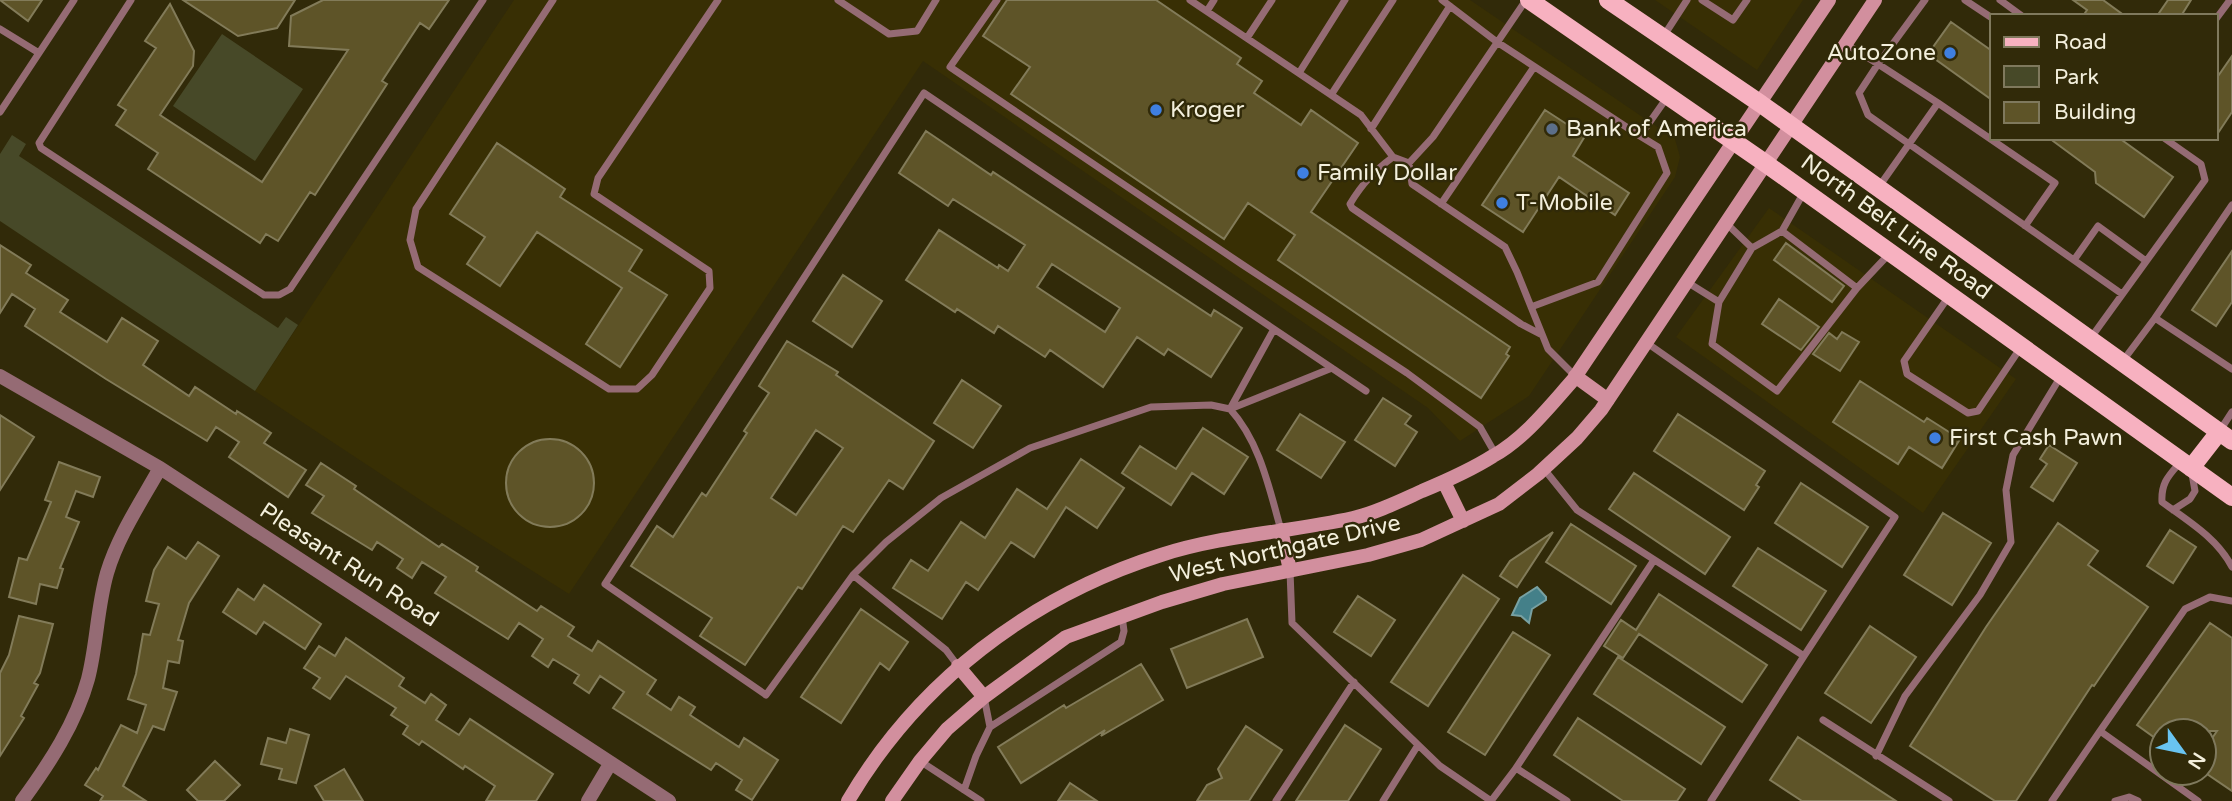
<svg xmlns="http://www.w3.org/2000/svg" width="2232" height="801" viewBox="0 0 2232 801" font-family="'Varela Round',sans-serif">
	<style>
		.built { fill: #382f04 }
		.green { fill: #474928 }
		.water { fill: #448089; stroke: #78a1a2; stroke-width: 2 }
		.building { fill: #5e5428; stroke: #827b59; stroke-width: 2; fill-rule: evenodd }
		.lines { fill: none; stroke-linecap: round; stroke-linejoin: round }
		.service { stroke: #956b74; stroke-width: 7 }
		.minor { stroke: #956b74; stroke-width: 14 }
		.secondary { stroke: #d28f9e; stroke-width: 14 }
		.primary { stroke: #f7b1c0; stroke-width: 18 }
		.shop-dot { fill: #3f7fe0; stroke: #312a09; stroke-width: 2.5 }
		.service-dot { fill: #5c6f8a; stroke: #312a09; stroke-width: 2.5 }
		.labels { text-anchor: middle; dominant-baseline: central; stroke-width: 5; stroke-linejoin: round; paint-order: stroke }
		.poi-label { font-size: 23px; fill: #f3efdc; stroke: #312a09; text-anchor: start }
		.street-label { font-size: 23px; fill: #f3efdc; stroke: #312a09 }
	</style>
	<rect width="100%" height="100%" fill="#312a09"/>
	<path class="built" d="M514,0h956l205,139 5,18 -5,20 -146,219 -69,45 -32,-33 -505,-347 -354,533 -135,-85 -179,-118z
		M1655,0h148l-46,70z
		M1769,208l247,171 -93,134 -247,-176z"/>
	<path class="green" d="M222,34l81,55 -48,72 -82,-55z
		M12,135l14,9 -7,12 259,172 8,-11 12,8 -43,66 -255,-170v-67z"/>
	<path class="water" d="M1537,587l9,10v3l-14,9 -3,14 -8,-7 -9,-1 8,-17z"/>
	<path class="building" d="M0,0h42l-14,21z
		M183,0h112l-18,28 -39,8z
		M323,0h126l-20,29 -9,-6 -38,58 5,3 -72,111 -5,-3 -32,49 -12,-7 -6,9 -112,-74 10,-16 -42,-28 10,-15 -8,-5 38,-57 -11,-7 25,-37 24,47 -1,15 -33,49 102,67 86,-132 -59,-4 2,-30z
		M1007,0h149l85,58 -4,6 25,17 -8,12 47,32 10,-15 47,33 -47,69 199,135 -4,7 3,2 -28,42 -203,-138 17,-25 -47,-32 -24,36 -213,-145 19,-27 -47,-31z
		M2073,0h30l22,16h-42l4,-6z
		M2168,0h23l-10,16h-24z
		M1951,22l41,29v49l-64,-46z
		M2232,56v56l-16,24v-57z
		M1545,110l40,26 -12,20 56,37 -14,22 -56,-38 -36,55 -41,-27z
		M926,131l65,44 2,-3 218,144 3,-6 28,18 -31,49 -43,-28 -4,6 -27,-18 -34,50 -53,-37 -5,7 -47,-31 -4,7 -37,-24 -2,3 -49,-32 33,-50 59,38 1,-3 9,6 17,-26 -72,-46 -5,7 -49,-33zM1052,264l68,44 -15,24 -68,-45z
		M2049,138h70l54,39 -29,40 -48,-34 -1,-11z
		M497,143l68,46 -5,8 82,53 -13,21 38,24 -47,72 -34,-23 36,-56 -85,-56 -37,54 -33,-22 18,-27 -35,-23z
		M1786,243l58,43 -12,16 -58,-42z
		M0,245l31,20 -5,8 42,27 -8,12 47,30 15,-24 36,23 -15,24 46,31 6,-9 41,27 1,-3 34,22 -7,10 42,27 -18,27 -59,-40 10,-15 -23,-15 -9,14 -101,-62 -81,-53 10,-17 -23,-15 -12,19z
		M2232,251v51l-16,24 -24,-16z
		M843,275l39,26 -30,46 -39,-26z
		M1779,299l40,28 -18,23 -39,-26z
		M1842,332l17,10 -19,29 -27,-17 16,-21 8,6z
		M787,341l51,31 -2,3 98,66 -31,48 -14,-9 -36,52 -10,-6 -41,63 -4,-2 -53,78 -45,-29 12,-18 -81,-52 26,-40 16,11 29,-44 4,3 41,-63 -3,-2 25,-38 -10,-7zM816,430l27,18 -47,67 -25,-17z
		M962,380l39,26 -28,42 -39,-25z
		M1860,381l64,41 3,-4 33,21 -18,29 -33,-21 -11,17 -65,-42z
		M1383,398l28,18 -6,8 12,8 -22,34 -40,-26z
		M1300,414l45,28 -24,36 -44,-28z
		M1678,414l87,57 -9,14 3,2 -15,23 -90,-59z
		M0,415l34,22 -34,53z
		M1203,428l45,29 -24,37 -32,-21 -21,32 -49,-32 18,-27 36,23z
		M506 483a44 44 0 1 1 88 0a44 44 0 1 1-88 0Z
		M2049,445l28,18 -24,38 -22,-14 16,-23 -7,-5z
		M1081,459l43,29 -27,40 -31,-21 -32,50 -23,-15 -33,48 -12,-8 -24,37 -49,-31 18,-28 17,11 33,-49 24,16 32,-49 30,20z
		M59,462l41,15 -7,20 -17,-6 -10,26 13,5 -19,46 3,1 -6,19 -17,-4 -4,20 -27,-7 10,-39 8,2 24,-58 -6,-2z
		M321,463l35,23 -2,3 85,58 3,-3 36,23 -2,4 61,40 4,-5 33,21 -6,9 24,15 6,-10 58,39 -9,14 24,16 8,-13 16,10 -5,8 49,32 5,-9 34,22 -26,40 -16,-10 6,-10 -26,-17 -5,7 -98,-62 11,-16 -24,-16 -11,17 -15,-10 5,-8 -26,-16 -5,8 -16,-11 11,-17 -24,-16 -11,16 -73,-46 11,-16 -24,-15 -10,16 -15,-10 6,-9 -26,-17 -5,8 -60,-37 12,-17 -18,-11z
		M1634,473l96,64 -25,37 -96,-65z
		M1801,483l67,44 -26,40 -67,-44z
		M1943,513l48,30 -39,62 -48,-30z
		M2058,523l40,28 -10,14 60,42 -54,79 -2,-1 -76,116h-21l-85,-55 76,-119z
		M1571,524l65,42 -25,38 -65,-42z
		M2170,530l26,17 -23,36 -26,-17z
		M1553,532l-36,55 -17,-11 10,-15z
		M198,542l21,14 -30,47 -11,37 5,1 -4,22 -11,-2 -5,27 14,4 -13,38 -11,-4 -30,60 23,15h-46l3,-5 -18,-11 11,-17 2,2 23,-45 16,8 9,-28 -18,-6 8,-25 7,-40 7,1 9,-31 -13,-3 8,-31 14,-23 18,12z
		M1758,548l68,43 -25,39 -68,-44z
		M1463,575l36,24 -71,107 -37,-24z
		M264,585l57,39 -16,25 -41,-27 -8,12 -33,-22 15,-23 16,11z
		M1659,594l108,71 -25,37 -103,-68 -16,24 -19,-12 17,-26 15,10z
		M1358,596l37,24 -24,36 -37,-24z
		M861,609l47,33 -19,28 -9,-7 -39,60 -40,-26z
		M19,616l34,8 -13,49 -6,10 4,2 -17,31 3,2 -24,38v-83l9,-18z
		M1247,619l16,38 -76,31 -16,-39z
		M2210,623l22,15v153l-28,-19v-22l13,-19h-55v12l-25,-18z
		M1870,626l46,31 -45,66 -46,-30z
		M1513,632l37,23 -65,100 -37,-23z
		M346,638l58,40 -5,8 26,17 6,-9 15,11 -10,15 23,15 11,-16 83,55 -17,27h-50l9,-15 -30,-20 -2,3 -41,-28 -3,4 -16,-11 5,-8 -17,-11 5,-7 -50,-32 -16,23 -17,-11 7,-10 -16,-10 15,-22 16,10z
		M1618,657l107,70 -24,37 -107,-70z
		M1141,664l22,36 -62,36 4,-6 -84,53 -23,-36 66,-42 2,3z
		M1578,718l107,71 -8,12h-54l-69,-46z
		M1345,725l36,24 -33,52h-52z
		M1246,726l36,24 -33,51h-52l10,-16 15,-7 -4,-9z
		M290,729l19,6 -13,48 -17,-4 3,-10 -21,-5 7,-26 18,5z
		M1798,737l98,64h-94l-32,-21z
		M215,761l25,24 -16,16h-26l-11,-11z
		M344,769l19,32h-39l-9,-15z
		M1070,783l27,18h-39z"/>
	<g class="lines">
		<path class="service" d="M131,0l-92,143 2,5 223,147h15l11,-6 193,-289
			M553,0l-137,209 -6,31 8,27 191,122h28l15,-14 58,-87 -1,-17 -115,-77 4,-16 120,-178
			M838,0l51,34 28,-3 19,-31
			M997,0l-47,67 293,198 164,108 73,54 16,28
			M1190,0l171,115 32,42 16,6 24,-26 93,-137
			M1442,0l55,42 143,94 28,-40
			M1702,0l31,20 14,-20
			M1965,0l27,18
			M2000,0l22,16
			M1207,11l7,-11
			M2216,19l14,-19
			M0,29l39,24
			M1663,37l24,-37
			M1247,38l25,-38
			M1846,44l32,20 47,-64
			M1299,73l46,-73
			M1331,95l62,-95
			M1938,103l117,80 -30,43
			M0,112l74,-112
			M1371,129l79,-123
			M1393,157c-19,14 -31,27 -43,47l2,4 169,116 21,11
			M1409,163l3,21 93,63 12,25 31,77 27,27
			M1878,188l60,-85 -60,-39 -19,29 9,22 254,179
			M1441,204l93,-137
			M2232,205l-77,113 77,51
			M1726,223l26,25 30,-17 22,-39
			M1782,231l75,57
			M2074,260l24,-34 48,35
			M1687,282l32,20 -7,42 65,47 80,-103 33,-35
			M1949,296l-45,65 3,13 61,39 10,-2 43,-64
			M1719,302l33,-54
			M1531,307l67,-25 69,-109 -9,-26 -18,-11
			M2090,339l115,-159 -4,-16 -37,-26
			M1647,343l248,174 -91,139
			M2122,362l33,-44
			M1332,368l-102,41 -19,-4 -60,2 -121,41 -89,50 -55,44 -33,33 -87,120 -161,-111 319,-491c147,100 295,199 442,298
			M1230,409c30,33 39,79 51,121
			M1230,409l44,-80
			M2219,432l13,-20
			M2181,466l-3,-1c-11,12 -17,20 -16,37 26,19 55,36 70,65
			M1544,469l33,41 227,146 -93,145
			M2173,510l17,-11 5,-8 -3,-17
			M1290,571l2,52 148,143 51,35
			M853,575l93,75 12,16
			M984,697l6,30
			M1823,720l126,81
			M2100,731l85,-122 25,-12 22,4
			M1876,756l29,-60 75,-101 31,-53 -5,-52 7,-35 48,-79
			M920,761l61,40
			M964,790l12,-34 14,-29 131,-85 3,-11 -2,-15
			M1276,801l78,-119
			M1383,801l35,-56
			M1491,801l25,-33
			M1567,801l-51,-33 138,-208
			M2052,801l48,-70 98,70
			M2115,801l14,-4 9,4"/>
		<path class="minor" d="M0,376l160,92 509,333
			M22,801c27,-37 54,-78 66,-122 9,-35 9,-71 19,-106 11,-37 34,-71 53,-105
			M588,801l22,-37"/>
		<path class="secondary" d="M1575,376l33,24
			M1444,482l19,39
			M1281,530l9,40
			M958,666l26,31
			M848,801c70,-119 181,-204 313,-246 62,-20 129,-23 192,-37 23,-5 47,-17 69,-27 24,-10 49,-21 71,-35 32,-18 56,-49 80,-76l256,-380
			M892,801l28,-40 27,-32 37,-32 82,-60 96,-35 61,-18 145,-29 53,-15 78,-36 39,-30 39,-36 24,-28 274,-410"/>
		<path class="primary" d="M1529,0l236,163 467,334
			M1608,0l153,104 471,337
			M2191,468l28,-36"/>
	</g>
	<g class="shop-dot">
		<circle cx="1950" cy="53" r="7"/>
		<circle cx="1156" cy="110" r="7"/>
		<circle cx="1303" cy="173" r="7"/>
		<circle cx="1502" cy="203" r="7"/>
		<circle cx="1935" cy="438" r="7"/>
	</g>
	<circle class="service-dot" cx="1552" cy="129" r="7"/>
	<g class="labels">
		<g class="poi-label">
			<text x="1936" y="53" text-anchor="end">AutoZone</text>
			<text x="1170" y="110">Kroger</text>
			<text x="1566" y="129">Bank of America</text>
			<text x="1317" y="173">Family Dollar</text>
			<text x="1516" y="203">T-Mobile</text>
			<text x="1949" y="438">First Cash Pawn</text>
		</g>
		<g class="street-label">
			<text transform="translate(1896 227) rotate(36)">North Belt Line Road</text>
			<text transform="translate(1285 549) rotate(-13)">West Northgate Drive</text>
			<text transform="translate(349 565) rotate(33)">Pleasant Run Road</text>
		</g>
	</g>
	<rect x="1990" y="14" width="228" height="126" fill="#312a09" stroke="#7f795d" stroke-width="2"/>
	<rect x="2004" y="37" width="35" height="10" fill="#f7b1c0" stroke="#7f795d" stroke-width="2"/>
	<text x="2054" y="49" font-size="21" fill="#f3efdc">Road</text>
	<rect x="2004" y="66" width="35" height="21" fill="#474928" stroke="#7f795d" stroke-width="2"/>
	<text x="2054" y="84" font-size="21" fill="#f3efdc">Park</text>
	<rect x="2004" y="102" width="35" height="21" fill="#5e5428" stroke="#7f795d" stroke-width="2"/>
	<text x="2054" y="119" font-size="21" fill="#f3efdc">Building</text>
	<g transform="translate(2183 752) rotate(123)"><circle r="33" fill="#312a09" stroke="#7f795d" stroke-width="2"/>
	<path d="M0-5L12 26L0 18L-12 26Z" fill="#69c4f1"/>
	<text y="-10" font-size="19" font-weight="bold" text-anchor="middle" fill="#f3efdc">N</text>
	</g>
</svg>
